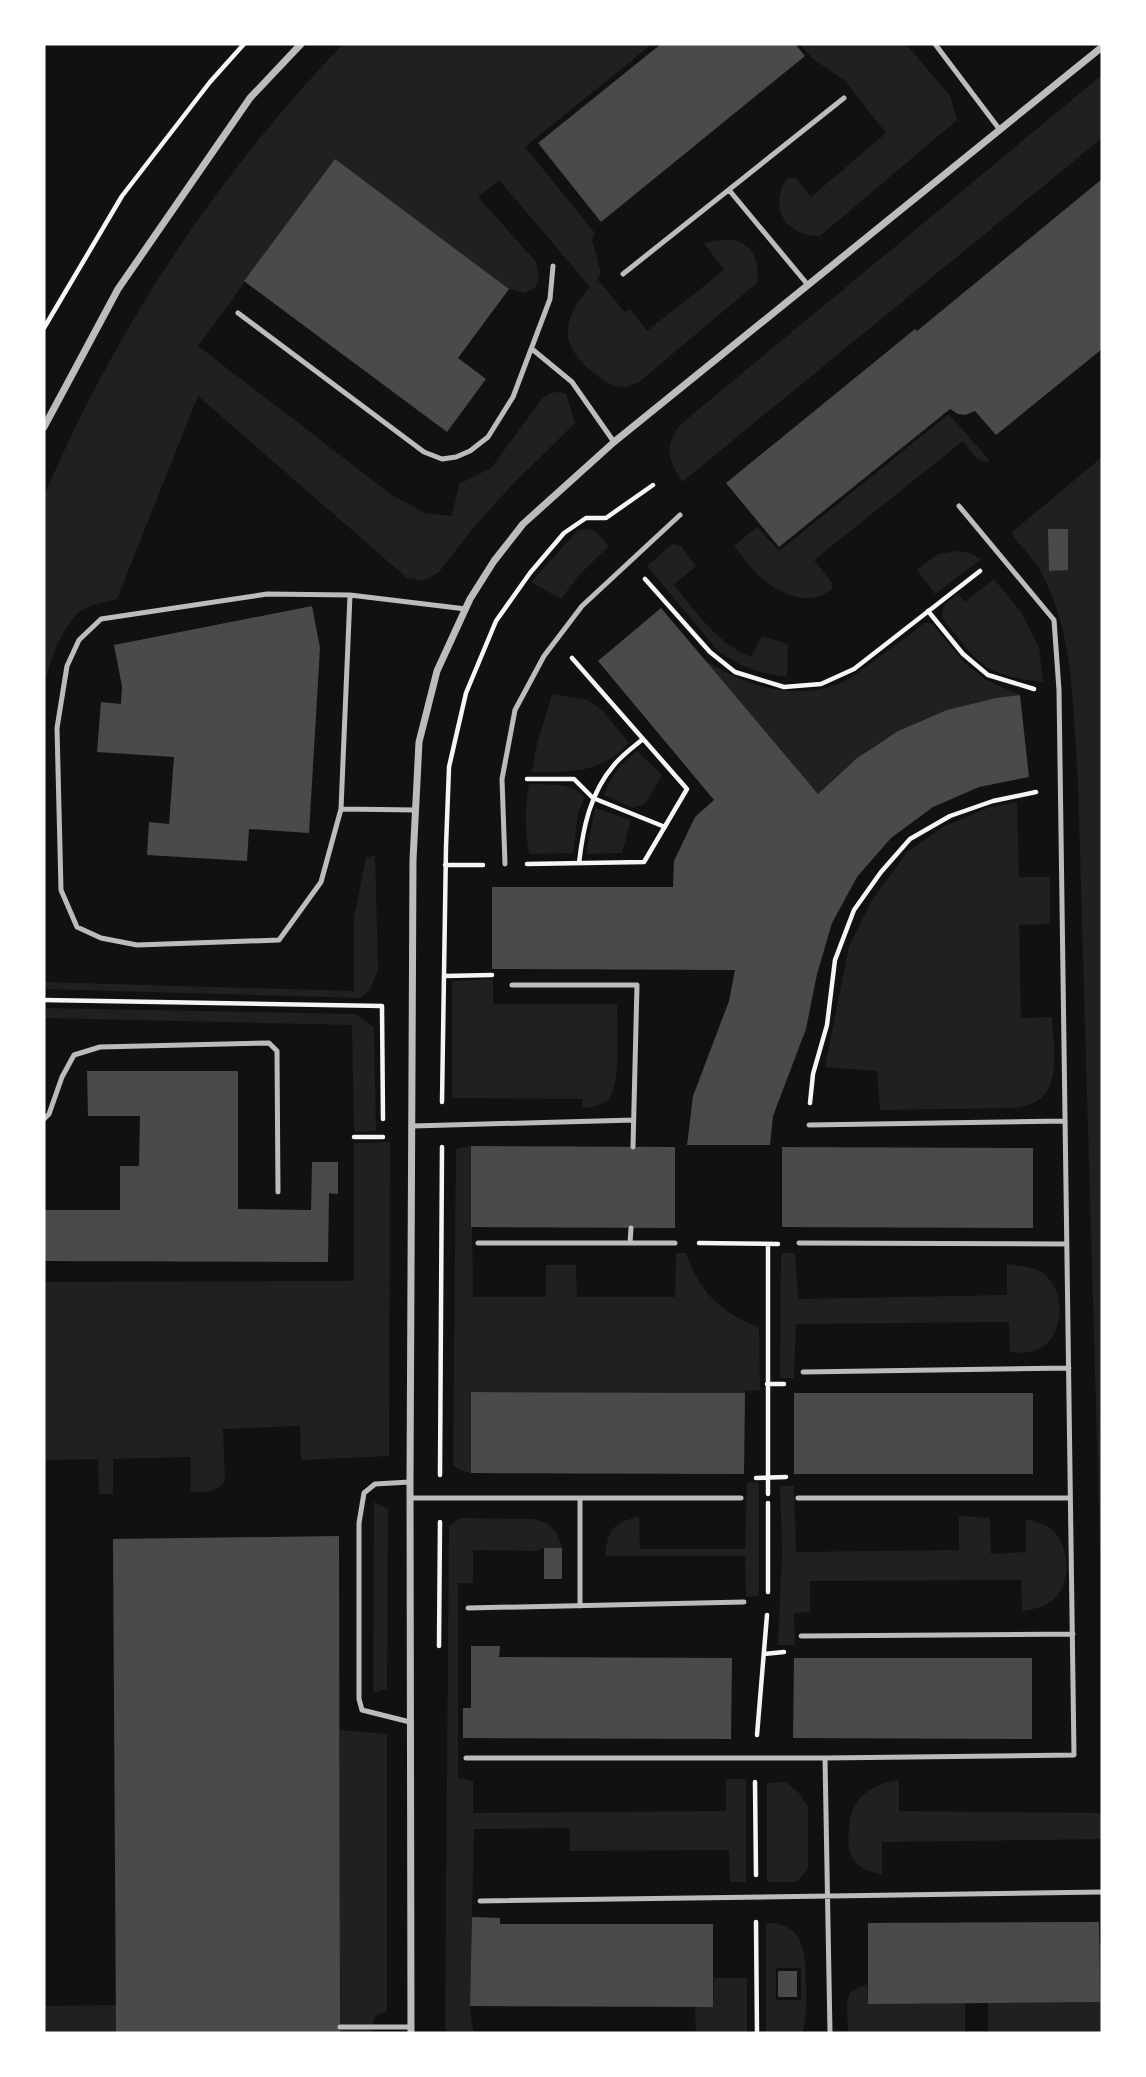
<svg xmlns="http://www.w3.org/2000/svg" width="1146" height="2077" viewBox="0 0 1146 2077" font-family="'Zilla Slab',serif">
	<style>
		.green { fill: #202020; fill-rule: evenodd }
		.building { fill: #4a4a4a }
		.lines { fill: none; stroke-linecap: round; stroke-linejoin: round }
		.path { stroke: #f5f5f5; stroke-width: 4.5 }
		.service { stroke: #bcbcbc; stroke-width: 5 }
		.minor { stroke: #bcbcbc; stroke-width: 7 }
	</style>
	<rect width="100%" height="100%" fill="#111"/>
	<path class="green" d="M343,44h309l-127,103 70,86 -3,7 9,33 -4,6 28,33 5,-3 17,22 77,-61 -20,-27c20,-5 42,-7 51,15 3,7 2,16 3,24l-119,100c-4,1 -10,5 -15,5 -20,1 -57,-33 -56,-52 0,-23 9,-32 22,-48l-91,-107 -21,17 58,65 3,17 -4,9 -11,5 -15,-4 -174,-130 -137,187 194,149 33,18 27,3 7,-32 32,-16 51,-69c8,-7 14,-9 24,-5l9,29 -64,63 -38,42 -34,44 -16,9 -16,-3 -209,-182 -81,203c-11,3 -27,5 -36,12 -20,15 -33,54 -37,78v-193c71,-167 173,-321 299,-452z
		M800,44h106l44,52 7,24 -137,116c-33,1 -53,-28 -33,-57l9,-1 15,19 75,-64 -41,-52 -33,-23z
		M1102,75v63l-420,344c-14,-23 -19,-35 -1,-58z
		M949,414l41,47c-13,4 -20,-12 -27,-20l-149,119 18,23v5c-20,21 -55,5 -73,-12 -9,-9 -17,-20 -25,-30l23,-19 22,24z
		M1102,457v1158l-24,-833c-5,-67 -3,-145 -35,-206 -7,-15 -22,-29 -32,-43z
		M588,529l7,2 14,15 -30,29 -18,24 -30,-17 47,-52z
		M672,544l9,2 15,20 -22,19c21,26 44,59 77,72l11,-21 26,8 -1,33 -24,-4 -22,-8 -22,-13 -72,-86z
		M958,551l12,2 11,6 -46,35 -18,-24 21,-16z
		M994,579l27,33 18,35 4,35c-60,-7 -65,-18 -101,-65 -1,-12 7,-16 16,-23l7,8z
		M924,623h7l35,41 20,16 34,15c-58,7 -116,27 -163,63 -14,11 -26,24 -39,36l-115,-135c42,28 101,46 147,19 10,-6 18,-13 26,-19 16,-12 33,-23 48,-36z
		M552,694l36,6 15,11 26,32c-30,31 -57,29 -97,29l4,-24z
		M637,751l25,24 -16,28 -13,5 -29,-13c9,-21 15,-30 33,-44z
		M529,784c18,1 43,-2 55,13l-6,17 -5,39 -44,1c-4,-25 -4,-46 0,-70z
		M1017,802l2,75h31v47l-31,1 2,93 31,-1c1,25 10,69 -15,84 -5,4 -14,5 -21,7l-136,2 -3,-39 -52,-4 24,-121 23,-46 35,-48 36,-25 44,-19z
		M595,808l36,12 -9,33 -36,1z
		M375,855l3,115 -9,21 -9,7 -316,-9v-7l310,9v-74l12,-59z
		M493,979v25h124c0,20 4,80 -8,95 -6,7 -18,8 -26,9l-1,-9 -130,-1v-117z
		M44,1008l311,6 19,13 2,104 -22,1 -2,-107 -308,-7z
		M390,1142l-1,314 -88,4 -1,-34 -77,3 2,52c-8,12 -20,11 -34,11l-1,-35 -77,2v35h-14l-1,-35 -54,1v-178l310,-1v-138z
		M471,1146l2,151h73v-32h30l1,32h98l1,-44h10c13,39 35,60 73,74l1,63 -15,1v2l-274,-1v81l-11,-3 -7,-5 3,-316z
		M781,1253h14l3,46 209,-4v-31c12,2 27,2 37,10 21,16 21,59 -2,73 -10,7 -21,6 -32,5l-1,-30 -213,2 -2,54h-14z
		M759,1482v114l-13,1 -1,-41h-140c3,-26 8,-34 34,-39l1,32h105l2,-66z
		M780,1486h14l2,66 163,-2v-34l31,2 1,36 35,-2v-33c6,2 15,4 21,7 21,12 26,52 10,70 -9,11 -22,13 -35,15l-1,-31 -211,1v31l-16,1 1,32h-17l4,-95z
		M374,1502l14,7 -1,180 -14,4z
		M460,1518l74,1c20,6 22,11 28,29h-18l-8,3 -63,-1v33h-15v195l15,3v32l253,-2v-32h20v103h-16l-1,-32 -159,1v-23l-96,1 -4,177 2,19 3,8h-26l-4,-6 4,-501z
		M340,1730l47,4v278l-12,3 -4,18h-31z
		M899,1780v31l203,2v26l-220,3v32c-28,-4 -36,-19 -33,-46 1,-12 3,-21 11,-30 11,-12 24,-15 39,-18z
		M785,1782l14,11 9,14v60l-5,8 -7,7h-29v-99z
		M766,1923c41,0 40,34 40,66 0,15 1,30 -4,44h-36zM776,1968h25v32h-25z
		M1099,1944h3v89h-114v-30l111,-1z
		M714,1978h33v55h-51l-1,-26 18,-1z
		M867,1984l1,19h97v30h-117l-1,-30 3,-11z
		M116,2005v28h-72v-27z"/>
	<path class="building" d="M661,44h134l10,12 -204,166 -63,-79z
		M335,159l174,130 -51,69 28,21 -39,53 -203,-151z
		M1102,179v170l-106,86 -21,-24 -10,4 -7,-1 -8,-5 -171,138 -53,-64 189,-154 2,2z
		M1048,529h20v41l-19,1z
		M312,606l8,42 -11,185 -60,-4 -2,32 -100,-6 2,-33 20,2 5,-67 -77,-5 4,-50 20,2 1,-18 -8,-41z
		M661,608l157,186 39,-36 41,-27 49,-21 49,-12 24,-3 9,82 -50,10 -46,20 -42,31 -34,39 -25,46 -15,51 -11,55 -33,87 -3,29h-83l6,-49 36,-95 6,-31 -243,-1v-82h181l1,-26 21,-44 19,-17 -116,-139z
		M87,1071h151v138l73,1 1,-48h26v32l-9,-1 -1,69 -284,-1v-51h76v-44h19l1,-50h-52z
		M471,1146l204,1v81l-204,-1z
		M782,1147l251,1v80l-251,-1z
		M471,1392l274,1 -1,81 -273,-1z
		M794,1393h239v81h-239z
		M339,1536l1,497h-224l-3,-494z
		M544,1548h18v31h-18z
		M471,1646h29l-1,11 233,1 -1,81 -268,-1v-30h8z
		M794,1658h238v81l-239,-1z
		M472,1917l28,1v6h213v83l-243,-1z
		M1099,1922l1,80 -232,2v-81z
		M778,1971h19v26h-19z"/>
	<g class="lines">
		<path class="path" d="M44,328l78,-132 88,-114 34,-38
			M645,579l65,73 25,20 49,15 37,-3 33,-15 126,-98
			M928,611l35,43 25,21 46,14
			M527,779h47l19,19 72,29
			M579,863c4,-35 11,-70 35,-98 8,-10 19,-18 29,-26
			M527,864l117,-2 43,-73 -115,-131
			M445,865h38
			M444,976l48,-1
			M44,1000l338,6 1,113
			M442,1102l4,-255 3,-80 17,-74 30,-72 34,-48 34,-40 22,-15h20l47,-33
			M810,1103l3,-29 14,-49 8,-65 19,-50 27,-38 29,-33 40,-23 43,-15 43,-9
			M354,1137h29
			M699,1243l79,1
			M767,1384h17
			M440,1475l2,-328
			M756,1478l30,-1
			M768,1494v-250
			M768,1503v89
			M439,1646l1,-124
			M764,1654l20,-2
			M757,1735l10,-120
			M755,1782l1,93
			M756,1922l1,111"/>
		<path class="service" d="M935,44l65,86
			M729,190l79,95
			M623,274l221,-176
			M238,313l186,139 18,7 14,-2 14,-6 18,-14 25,-40 37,-98 3,-33
			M532,349l40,33 42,60
			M341,809l9,-214
			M416,810l-75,-1 -20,73 -42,58 -142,5 -36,-7 -24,-11 -16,-37 -4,-162 10,-62 12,-26 22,-21 166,-25 83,1 116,14
			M505,864l-3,-85 13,-69 29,-54 38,-50 98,-91
			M512,985h125l-4,162
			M44,1119l5,-5 13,-37 12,-22 26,-8 169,-4 8,8 1,141
			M809,1125l256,-4
			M413,1126l221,-6
			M478,1243h197
			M630,1243l1,-15
			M799,1243l268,1
			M803,1372l266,-4
			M411,1498h330
			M798,1498h272
			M580,1606v-108
			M468,1608l276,-6
			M801,1636l272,-2
			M410,1722l-48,-12 -3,-11v-176l5,-30 11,-9 35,-2
			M466,1758h359
			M480,1901l622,-9
			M340,2027h71
			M830,2033l-5,-275 249,-3 -15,-1065 -5,-70 -95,-114"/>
		<path class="minor" d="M44,427l74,-138 132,-191 51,-54
			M411,2033l-1,-551 3,-622 6,-118 18,-71 33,-72 24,-38 29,-37 91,-82 488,-395"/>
	</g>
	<rect width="1146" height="2077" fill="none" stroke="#ffffff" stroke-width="91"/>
</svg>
